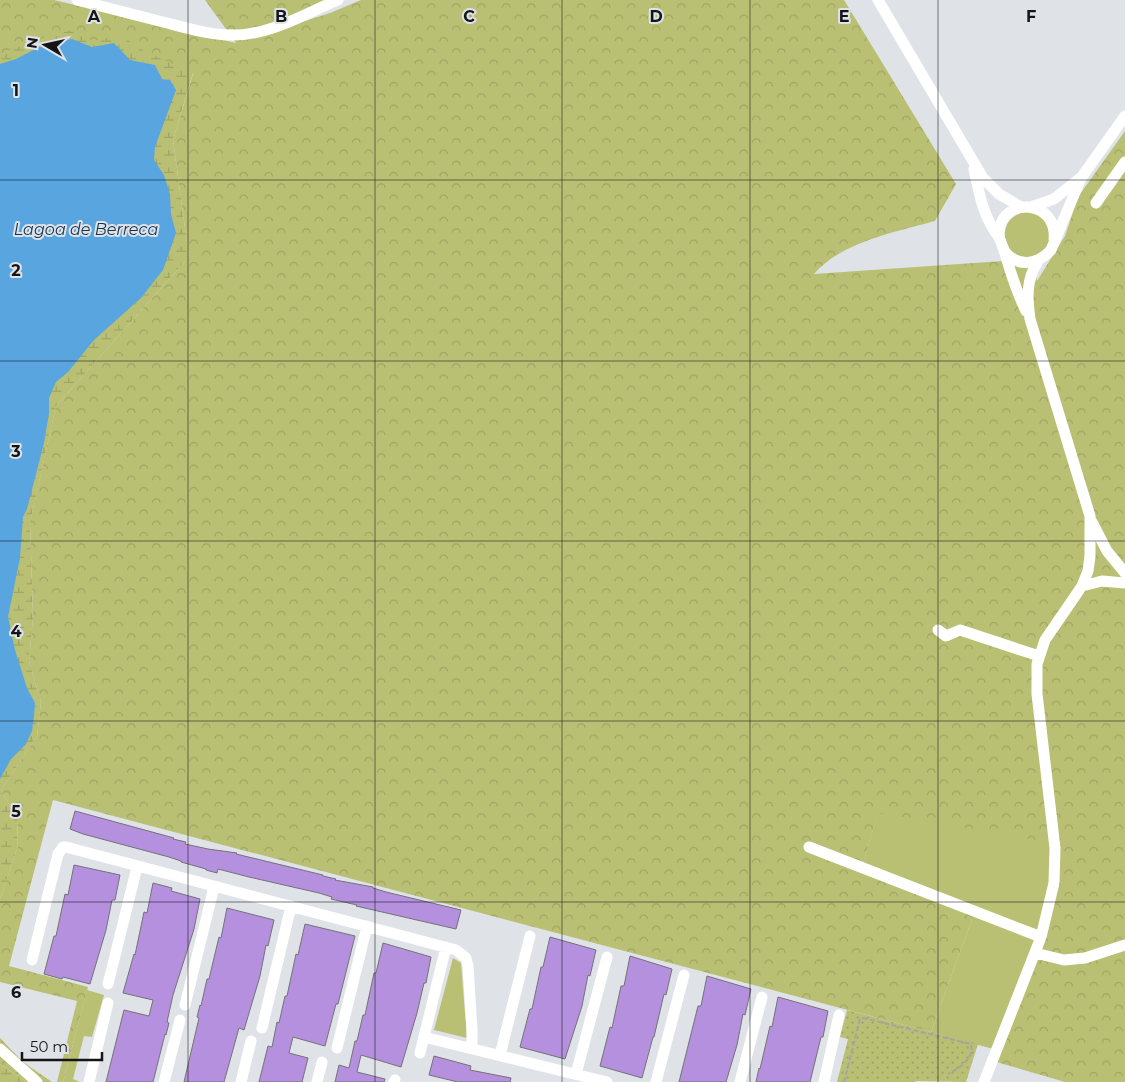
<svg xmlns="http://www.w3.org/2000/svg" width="1125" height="1082" viewBox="0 0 1125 1082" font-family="Montserrat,sans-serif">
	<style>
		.green { fill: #bac073 }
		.forest { fill: url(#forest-crowns) }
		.wetland { fill: url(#wetland-marsh) }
		.park { fill: url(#park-dots) }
		.water { fill: #58a5e0 }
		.building { fill: #b490de; stroke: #747277 }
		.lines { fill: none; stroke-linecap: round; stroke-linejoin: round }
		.path { stroke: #a2a4a8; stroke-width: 2; stroke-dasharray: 5 2.5; stroke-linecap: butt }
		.minor { stroke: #fff; stroke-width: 11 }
		.grid { fill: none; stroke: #141517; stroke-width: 1; stroke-opacity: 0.55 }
		.labels { text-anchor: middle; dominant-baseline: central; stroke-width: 4; stroke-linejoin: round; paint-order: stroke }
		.water-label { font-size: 16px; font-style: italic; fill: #13344c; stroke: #dfe2e7 }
		.grid-label { font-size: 16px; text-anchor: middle; font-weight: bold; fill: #141517; stroke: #dfe2e7; stroke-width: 4; stroke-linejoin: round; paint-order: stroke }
	</style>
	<defs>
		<pattern id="forest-crowns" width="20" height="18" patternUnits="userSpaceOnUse" patternTransform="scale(1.25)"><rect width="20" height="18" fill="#bac073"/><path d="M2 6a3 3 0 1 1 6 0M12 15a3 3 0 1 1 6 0" fill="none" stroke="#9fa463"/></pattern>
		<pattern id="wetland-marsh" width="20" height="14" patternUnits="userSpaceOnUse" patternTransform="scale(1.25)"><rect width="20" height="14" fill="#bac073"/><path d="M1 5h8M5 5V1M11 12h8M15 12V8" fill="none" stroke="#9fa463"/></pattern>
		<pattern id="park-dots" width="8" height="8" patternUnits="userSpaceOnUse" patternTransform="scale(1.25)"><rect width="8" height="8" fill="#bac073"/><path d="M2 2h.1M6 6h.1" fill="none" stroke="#9fa463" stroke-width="1.8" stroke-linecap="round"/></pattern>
	</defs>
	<rect width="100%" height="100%" fill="#dfe2e7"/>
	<path class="green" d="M1025,212c21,1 23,11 25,29l-10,15 -22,3 -14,-17c1,-17 3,-25 21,-30z
		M878,812l176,30 1,53 -58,155 -66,-18 44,-121 -114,-41z
		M453,958l8,5 6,75 -33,-8z
		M87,990l17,5 -12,42 -8,-1 -11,43 7,3h-17z"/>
	<path class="forest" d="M0,0h54l182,43 -31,-43h134l-94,40 85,-27 31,-13h483l112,184 -21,37c-39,11 -94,21 -121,53l219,-15 4,22 28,-45 13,-39 47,-66v951h-60l-72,-21 62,-166 3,-51 -180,-31 -17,57 114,41 -44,121 -878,-232 -44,166 79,21 -25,95h-6l20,-81 -77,-19v-83l18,-53 -1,-28 -16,-28 36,-54 4,-34 -12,-41 4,-43 -3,-96 26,-116 133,-149 -16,-117 20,-66 -193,-13z
		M0,1038l23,24 29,20h-25l-27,-18z"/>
	<path class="wetland" d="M71,30l22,11 27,-6 24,16 49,22 -20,67 16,117 -133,149 -26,117 3,95 -4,43 12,41 -4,34 -36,54 16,28 1,28 -18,53v-845l45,-17z
		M0,1064l27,18h-27z"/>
	<path class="park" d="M847,1010l131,34 -12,38 -48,-1 -5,1h-76l11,-43 -8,-2z"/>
	<path class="water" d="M72,39l20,8 22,-4 16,17 25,5 7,14 8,1 6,10 -21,57 -1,13 10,15 6,19 1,20 5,19 -13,37 -22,28 -47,42 -26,32 -12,10 -7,16v15l-5,30 -17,66 -4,8 -3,41 -12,59 7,33 12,38 8,15 -1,13 -2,15 -6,13 -15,15 -11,20v-715l16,-5 29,-15z"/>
	<path class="building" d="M75,811l99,27 -1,1 13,3 -1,2 23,5 29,4 -1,1 87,21v1l13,3 -1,1 38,7v1l13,4 75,18 -5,19 -100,-23 1,-1 -26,-6 1,-2 -13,-4 -70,-16 -31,-8 -1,4 -11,-3v-1l-25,-7v-1l-12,-4 -86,-23 -13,-5z
		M74,865l46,10 -5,25h-3l-6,30 -16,54 -27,-7 -1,2 -18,-5 10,-38h2l9,-42 3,1z
		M153,883l19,5 -1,3 29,8 -6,30 -21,66 -6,27 2,1 -3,12 -1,-1 -12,48h-47l18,-72 25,6 4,-16 -30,-7 11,-39 1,1 9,-43 3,1z
		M227,908l47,12 -6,26 -2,-1 -6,31 -16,54 -5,-2 -15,54h-40l15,-64 -2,-1 3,-12 1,1 6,-27h2l10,-42 2,1z
		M305,924l50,12 -17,68h-2l-11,42 -32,-9 -4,16 19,5 -6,24h-43l9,-36 4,1 5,-25 2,1 6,-27h2l9,-42 2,1z
		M550,937l46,13 -6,26 -2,-1 -6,31 -17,53 -45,-12 10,-38h2l9,-42h2z
		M383,943l48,14 -5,26h-2l-7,30 -16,54 -40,-12 -4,17 28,7 -1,3h-49l4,-17 10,3 6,-27h2l6,-26h2l9,-42h2z
		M630,956l42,13 -6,26 -2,-1 -10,43h-1l-11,41 -42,-12 10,-39 2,1 9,-42h3z
		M707,976l44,13 -6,26 -2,-1 -6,31 -11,37h-47l19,-76h3z
		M778,997l50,14 -5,26h-2l-11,45h-54l3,-14 1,1 10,-43 2,1z
		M434,1056l37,10 -1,4 41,8 -1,4h-52l-29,-7z"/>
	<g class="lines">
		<path class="path" d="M844,1082l16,-63 3,-1 108,26c3,16 -11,23 -23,30"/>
		<path class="minor" d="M77,0c27,7 55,14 82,21 29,7 63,19 94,12 29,-5 58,-22 85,-33
			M878,0l105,178 16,16 22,13
			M974,169c5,24 9,48 25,68
			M1096,203l29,-41
			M1031,207l23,-8 25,-20
			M1004,251c14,17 33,14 47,-1l30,-72 44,-62
			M1026,311c-10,-20 -16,-40 -22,-61 -2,-6 -6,-12 -5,-19 5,-36 59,-30 55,8
			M1092,522l15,29 18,22
			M1082,586l20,-5 23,2
			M938,630l8,6 14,-6 79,26
			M809,847l232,90
			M1035,953l29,7 21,-2 40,-13
			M32,960l26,-106 5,-7h3l390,103 10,8 2,8 4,63v18
			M108,984l29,-117
			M185,1005l29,-118
			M262,1028l29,-122
			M424,1037l183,45
			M337,1048l30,-122
			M0,1049l37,33
			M420,1053l26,-106
			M500,1055l30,-119
			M576,1074l31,-117
			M89,1082l19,-79
			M164,1082l16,-62
			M241,1082l10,-41
			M317,1082l5,-20
			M394,1082l1,-2
			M656,1082l28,-107
			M740,1082l22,-85
			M824,1082l15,-67
			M984,1082l57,-145 13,-54 1,-35 -18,-154v-30l8,-24 37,-54 6,-15 2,-15v-40l-60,-197c-3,-22 -4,-39 8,-58"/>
	</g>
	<path class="grid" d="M188,0v1082M375,0v1082M562,0v1082M750,0v1082M938,0v1082M0,180h1125M0,361h1125M0,541h1125M0,721h1125M0,902h1125"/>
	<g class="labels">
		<g class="water-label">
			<text x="86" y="229">Lagoa de Berreca</text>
		</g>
	</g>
	<g class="grid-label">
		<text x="94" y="22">A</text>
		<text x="281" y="22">B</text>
		<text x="469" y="22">C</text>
		<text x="656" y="22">D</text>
		<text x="844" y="22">E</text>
		<text x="1031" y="22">F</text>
		<text x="16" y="96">1</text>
		<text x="16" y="276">2</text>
		<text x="16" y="457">3</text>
		<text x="16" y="637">4</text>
		<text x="16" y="817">5</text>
		<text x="16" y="998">6</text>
	</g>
	<g transform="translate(45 45) rotate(279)" stroke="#dfe2e7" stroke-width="4" paint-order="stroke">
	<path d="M0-4L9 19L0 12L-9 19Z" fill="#141517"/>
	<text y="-8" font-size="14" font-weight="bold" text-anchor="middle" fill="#141517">N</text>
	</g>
	<path d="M22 1052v8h80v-8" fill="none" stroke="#141517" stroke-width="2.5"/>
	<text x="30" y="1052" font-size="15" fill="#141517" stroke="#dfe2e7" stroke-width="4" paint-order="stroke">50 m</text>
</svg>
